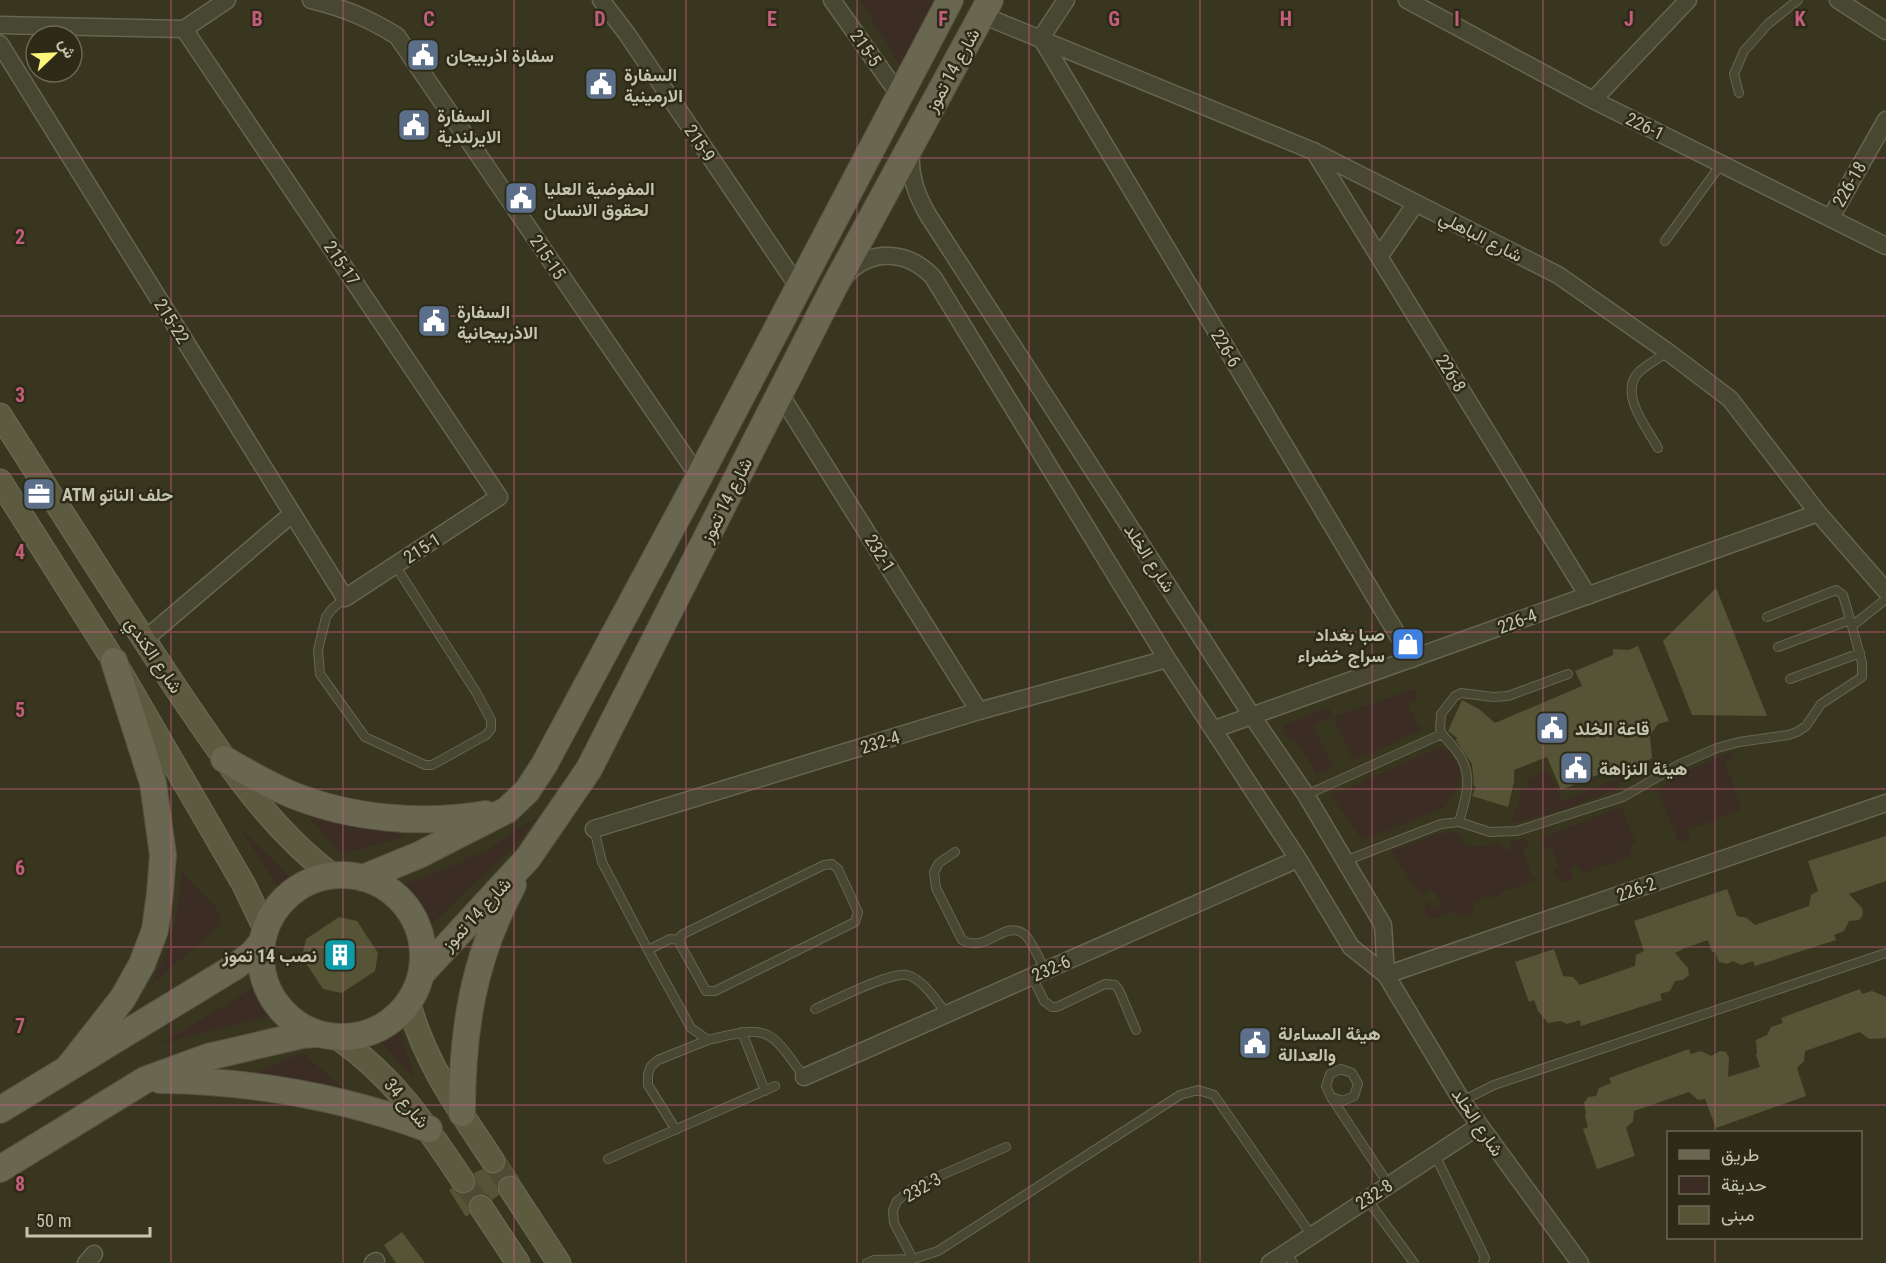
<svg xmlns="http://www.w3.org/2000/svg" width="1886" height="1263" viewBox="0 0 1886 1263" font-family="'Roboto Condensed',Vazirmatn,sans-serif">
	<style>
		.green { fill: #3b2d23 }
		.building { fill: #565437 }
		.lines { fill: none; stroke-linecap: round; stroke-linejoin: round }
		.secondary-tunnel { stroke: #4d4b34; stroke-width: 22; stroke-dasharray: 22 11; stroke-linecap: butt }
		.lane-casing { stroke: #666550; stroke-width: 10 }
		.street-casing { stroke: #666550; stroke-width: 19 }
		.secondary-casing { stroke: #666550; stroke-width: 25 }
		.primary-casing { stroke: #55533f; stroke-width: 28 }
		.lane { stroke: #484732; stroke-width: 8 }
		.street { stroke: #484732; stroke-width: 16 }
		.secondary { stroke: #5c5b40; stroke-width: 22 }
		.primary { stroke: #696750; stroke-width: 26 }
		.grid { fill: none; stroke: #c35d7b; stroke-width: 1.5; stroke-opacity: 0.55 }
		.labels { text-anchor: middle; dominant-baseline: central; stroke-width: 5; stroke-linejoin: round; paint-order: stroke }
		.street-label { font-size: 18px; fill: #c5c4ac; stroke: #2d2b18 }
		.poi-label { font-size: 18px; font-weight: bold; fill: #c5c4ac; stroke: #2d2b18; text-anchor: start }
		.grid-label { font-size: 20px; text-anchor: middle; font-weight: bold; fill: #c35d7b; stroke: #2d2b18; stroke-width: 5; stroke-linejoin: round; paint-order: stroke }
	</style>
	<rect width="100%" height="100%" fill="#38361f"/>
	<path class="green" d="M860,0h75l-35,65z
		M1414,689l4,10 -10,4 10,24 3,-1 2,4 -70,30 -20,-43 -20,8 20,43 -16,7 -21,-36 -6,3 -8,-16 47,-19 4,10z
		M1440,747l9,4 9,12 2,12 -2,12 -13,20 -83,33 -31,-44z
		M1732,752l2,5 -9,5 16,47 -54,22 3,8 -11,4 -21,-52c23,-18 47,-30 74,-39z
		M1546,772l4,3 12,26 63,-25 -9,13 -46,19 -24,7 -35,7 9,-22v-12h8l-1,-8z
		M1621,807l15,37 -7,3 2,9 -49,18 -5,-9 -8,3 4,11 -5,3h-6l-3,-7 -3,1 -3,-6 6,-3 -8,-21 -6,3 -4,-11z
		M311,815l89,19 5,3 -59,16 -5,-1 -34,-36z
		M535,818l2,2 -26,29 -86,81c-4,-19 -12,-34 -30,-42l57,-22 36,-17z
		M240,828l56,55 -15,9z
		M1455,832l4,2 4,9 8,4 29,-3 3,5 3,2 5,-3 -1,-6 16,-4 3,7 -7,3 11,30 3,-1 1,3 -38,13v3l-8,3 -2,-3 -17,7 3,9 -16,6 -4,-7 -25,9 -7,-12 4,-2 -2,-4 3,-1 6,9 8,-6 -10,-15 -8,3 1,4 -3,1 -31,-46 46,-17z
		M182,872l35,37 4,7 -2,10 -68,59c3,-9 8,-17 12,-25 12,-29 16,-58 19,-88z
		M256,986l4,17 10,13 -110,28z
		M400,1029l14,48v1l-36,-39 13,-3z
		M303,1053l47,42 -96,-22z"/>
	<path class="building" d="M1716,588l51,128 -75,-1 -29,-74z
		M1638,646l31,75 -11,3 -8,11 2,23 -7,4 -5,7 -21,-3 -58,24 -14,-33 -33,13v12l-6,25 -36,-11 4,-9 -2,-1 -2,-22 -16,-24 1,-2 -9,-7 14,-31 17,9 16,14 87,-37 -7,-15 38,-16v-6l16,1z
		M1886,836v45l-37,13 13,14 1,7 -4,5 -10,1 -5,10 -10,4 2,5 -81,26 -2,-5 -12,4 -8,-4 -6,3 -8,-2 -4,-10h-3l-4,-12 -23,8 -10,5 13,15 1,7 -6,5 -8,1 -5,10 -10,3 2,6 -81,26 -1,-6 -13,4 -7,-3 -12,2 -10,-12 -4,-11 -5,2 -14,-40 39,-13 9,27 10,1 7,8 55,-19 1,-11 8,-4 -10,-30 93,-32 10,27 10,2 8,7 54,-19 2,-11 7,-4 -10,-30z
		M339,917l18,4 21,32 -3,18 -33,22 -19,-4 -21,-32 4,-18z
		M1860,989l2,5 10,-3 14,6v41l-17,1 -9,-7 -55,19 -1,10 -7,7 9,28 -90,32 -11,-29 -7,1 -9,-8 -55,19 -1,10 -7,7 9,28 -38,13 -14,-40 5,-2 -3,-11 1,-3 -2,-10 4,-6 8,-1 3,-8 12,-5 -2,-5 80,-29 2,5 10,-3 10,5 9,-5 6,1 3,6 -1,19 32,-10 -4,-12 1,-2 -1,-13 11,-5 4,-8 12,-4 -2,-5z
		M505,1157l15,22 -10,-4 -8,2 -4,4 -1,7 2,7 -7,5 -4,-5 -7,-1 -8,2 -4,6 -1,6 2,6 -4,3 -17,-27 3,-2 5,5 6,1 7,-2 5,-6 1,-6 -2,-7 8,-4 6,4 6,1 6,-2 5,-6z
		M402,1232l23,31h-29l-12,-18z"/>
	<g class="lines">
		<path class="secondary-tunnel" d="M493,1161l17,27
			M463,1181l18,26"/>
		<defs>
			<path id="lane" d="M1739,93l-5,-19 10,-23 24,-27 30,-24
				M1665,241l57,-78
				M1658,448c-11,-20 -41,-56 -18,-77 8,-7 19,-13 28,-19
				M345,598l-13,11 -6,8 -8,33 2,24 45,63 60,28h7l54,-30 5,-6v-9l-15,-28 -81,-127
				M1767,617l69,-27 7,5 9,31
				M1778,647l72,-27
				M1790,679l70,-26
				M1306,795l136,-61
				M1459,822c7,-24 15,-47 -1,-69 -5,-7 -11,-13 -16,-19l-2,-5 1,-15 14,-18 6,-3 32,4 15,-1 60,-22
				M594,829l8,33 46,88 43,78 17,12c60,-15 61,-13 96,37
				M955,852l-16,11 -5,9 2,16 26,52c25,14 42,-21 62,-6 7,5 16,27 21,36
				M1345,861l96,-37 18,-2 31,10 27,-1 106,-34 57,-33 37,-16 22,-6 49,-7 9,-3 9,-6 15,-22 41,-27v-14l-10,-37 34,-27
				M832,864l6,5 20,43 -3,10 -140,69h-9l-26,-47v-7l3,-3 141,-69z
				M648,950l22,-11 10,1
				M1032,976l12,25 8,6h5l48,-23 10,1 4,5 17,40
				M815,1009c18,-8 74,-37 92,-34 16,4 30,27 40,39
				M742,1032l23,59
				M1331,1097l-5,-11 4,-12 11,-5 11,4 6,11 -4,12 -11,5 -12,-4 58,88
				M1462,1101l32,-16 392,-132
				M676,1130l-28,-45v-11l3,-8 7,-6 50,-20
				M1435,1155l50,103 -2,5
				M608,1159l167,-73
				M1367,1199l47,64
				M1286,1252l7,11
				M913,1259l-19,-36 -1,-13 4,-9 17,-14 92,-40
				M867,1263l7,-3 39,-1 25,-8 242,-156 18,-5 16,5 98,141"/>
			<path id="street" d="M311,0c33,8 57,18 86,36l302,441
				M601,0l26,34 172,254
				M832,0l68,96
				M1066,0l-25,38 371,621
				M1407,0l186,100 293,146
				M1838,0l48,31
				M982,15l331,136 245,124 110,77 62,47 88,114 68,78
				M0,25l184,4 43,-29
				M0,44l345,554 154,-101 -315,-468
				M1593,100l95,-100
				M911,150c-2,25 5,44 17,65l324,501 54,79 77,130 3,50
				M1314,151l274,445
				M1831,217l55,-97
				M1379,257l37,-54
				M845,276c26,-28 62,-26 88,1l234,382 131,200 53,88 35,28 76,126 118,162
				M780,394l199,317
				M144,640l148,-126
				M1215,729l603,-216
				M594,829l385,-118 188,-52
				M1386,975l500,-172
				M804,1077l494,-218
				M86,1263l8,-9
				M373,1263l3,-2
				M1270,1263l209,-137"/>
			<path id="secondary" d="M0,415c59,92 117,185 178,276 45,66 89,135 154,184
				M0,481l114,180 130,224 21,44
				M409,1003c15,59 51,108 84,158
				M338,1038c57,40 87,86 125,143
				M510,1188l49,75
				M481,1207l37,56"/>
			<path id="primary" d="M224,759c22,13 43,25 66,35 61,25 132,31 196,20
				M261 956a81 81 0 1 1 162 0a81 81 0 1 1-162 0Z
				M363,878l56,-23 88,-45 20,-19 17,-26 155,-288 251,-477
				M422,973l106,-115 61,-89 245,-482 156,-287
				M68,1068l55,-70 19,-34 13,-34 5,-37 3,-38 -10,-72 -39,-122
				M160,1080c93,1 182,17 269,49
				M0,1110l236,-144 17,-13 9,-11
				M462,1113c0,-83 11,-154 51,-228
				M0,1169l145,-89 63,-23 94,-22 14,-1"/>
		</defs>
		<use href="#lane" class="lane-casing"/>
		<use href="#street" class="street-casing"/>
		<use href="#secondary" class="secondary-casing"/>
		<use href="#primary" class="primary-casing"/>
		<use href="#lane" class="lane"/>
		<use href="#street" class="street"/>
		<use href="#secondary" class="secondary"/>
		<use href="#primary" class="primary"/>
	</g>
	<path class="grid" d="M171,0v1263M343,0v1263M514,0v1263M686,0v1263M857,0v1263M1029,0v1263M1200,0v1263M1372,0v1263M1543,0v1263M1715,0v1132M0,158h1886M0,316h1886M0,474h1886M0,632h1886M0,789h1886M0,947h1886M0,1105h1886M1715,1238v25"/>
	<defs>
		<symbol id="civic-square" viewBox="-11 -11 22 22"><rect x="-9" y="-9" width="18" height="18" rx="4" fill="#5c6f8a" stroke="#2d2b18"/><path d="M-.6-6.5H3V-4.5H.6V-3L4-1V1h2V6H-6V1h2V-1L-.6-3ZM-1.2 2.5V6h2.4V2.5Z" fill="#fff"/></symbol>
		<symbol id="office-square" viewBox="-11 -11 22 22"><rect x="-9" y="-9" width="18" height="18" rx="4" fill="#5c6f8a" stroke="#2d2b18"/><path d="M-6-3h4V-5.5h4V-3h4V5H-6ZM-1-4.5V-3h2v-1.5ZM-6 0V1H6V0Z" fill="#fff"/></symbol>
		<symbol id="shop-square" viewBox="-11 -11 22 22"><rect x="-9" y="-9" width="18" height="18" rx="4" fill="#3f7fe0" stroke="#2d2b18"/><path d="M-5-2.5h2.3a2.7 3.5 0 0 1 5.4 0H5L5.5 6h-11ZM-1.5-2.5h3a1.5 2.3 0 0 0-3 0Z" fill="#fff"/></symbol>
		<symbol id="building-square" viewBox="-11 -11 22 22"><rect x="-9" y="-9" width="18" height="18" rx="4" fill="#0f9aa8" stroke="#2d2b18"/><path d="M-4-6H4V6H1V3H-1V6H-4ZM-2.5-4.3h1.7v1.8h-1.7ZM.8-4.3h1.7v1.8H.8ZM-2.5-1h1.7V.8h-1.7ZM.8-1h1.7V.8H.8Z" fill="#fff"/></symbol>
	</defs>
	<g fill-rule="evenodd">
		<use href="#civic-square" x="404" y="36" width="38" height="38"/>
		<use href="#civic-square" x="582" y="65" width="38" height="38"/>
		<use href="#civic-square" x="395" y="106" width="38" height="38"/>
		<use href="#civic-square" x="502" y="179" width="38" height="38"/>
		<use href="#civic-square" x="415" y="302" width="38" height="38"/>
		<use href="#office-square" x="20" y="475" width="38" height="38"/>
		<use href="#shop-square" x="1389" y="625" width="38" height="38"/>
		<use href="#civic-square" x="1533" y="709" width="38" height="38"/>
		<use href="#civic-square" x="1557" y="749" width="38" height="38"/>
		<use href="#building-square" x="321" y="936" width="38" height="38"/>
		<use href="#civic-square" x="1236" y="1024" width="38" height="38"/>
	</g>
	<g class="labels">
		<g class="street-label">
			<text transform="translate(866 48) rotate(55)">215-5</text>
			<text transform="translate(952 70) rotate(-61)">شارع 14 تموز</text>
			<text transform="translate(1645 126) rotate(26)">226-1</text>
			<text transform="translate(700 143) rotate(56)">215-9</text>
			<text transform="translate(1849 184) rotate(-60)">226-18</text>
			<text transform="translate(1481 236) rotate(27)">شارع الباهلي</text>
			<text transform="translate(548 257) rotate(56)">215-15</text>
			<text transform="translate(342 263) rotate(56)">215-17</text>
			<text transform="translate(172 321) rotate(58)">215-22</text>
			<text transform="translate(1226 348) rotate(59)">226-6</text>
			<text transform="translate(1451 373) rotate(58)">226-8</text>
			<text transform="translate(726 500) rotate(-63)">شارع 14 تموز</text>
			<text transform="translate(422 548) rotate(-33)">215-1</text>
			<text transform="translate(880 553) rotate(58)">232-1</text>
			<text transform="translate(1150 558) rotate(57)">شارع الخلد</text>
			<text transform="translate(1517 621) rotate(-20)">226-4</text>
			<text transform="translate(154 655) rotate(56)">شارع الكندي</text>
			<text transform="translate(880 742) rotate(-17)">232-4</text>
			<text transform="translate(1636 889) rotate(-19)">226-2</text>
			<text transform="translate(476 914) rotate(-47)">شارع 14 تموز</text>
			<text transform="translate(1051 968) rotate(-24)">232-6</text>
			<text transform="translate(407 1103) rotate(50)">شارع 34</text>
			<text transform="translate(1478 1122) rotate(56)">شارع الخلد</text>
			<text transform="translate(922 1187) rotate(-30)">232-3</text>
			<text transform="translate(1374 1194) rotate(-33)">232-8</text>
		</g>
		<g class="poi-label">
			<text x="446" y="55">سفارة اذربيجان</text>
			<text x="624" y="74">السفارة<tspan x="624" dy="21">الارمينية</tspan></text>
			<text x="437" y="115">السفارة<tspan x="437" dy="21">الايرلندية</tspan></text>
			<text x="544" y="188">المفوضية العليا<tspan x="544" dy="21">لحقوق الانسان</tspan></text>
			<text x="457" y="311">السفارة<tspan x="457" dy="21">الاذربيجانية</tspan></text>
			<text x="62" y="494">ATM حلف الناتو</text>
			<text x="1385" y="634" text-anchor="end">صبا بغداد<tspan x="1385" dy="21">سراج خضراء</tspan></text>
			<text x="1575" y="728">قاعة الخلد</text>
			<text x="1599" y="768">هيئة النزاهة</text>
			<text x="317" y="955" text-anchor="end">نصب 14 تموز</text>
			<text x="1278" y="1033">هيئة المساءلة<tspan x="1278" dy="21">والعدالة</tspan></text>
		</g>
	</g>
	<g class="grid-label">
		<text x="257" y="26">B</text>
		<text x="429" y="26">C</text>
		<text x="600" y="26">D</text>
		<text x="772" y="26">E</text>
		<text x="943" y="26">F</text>
		<text x="1114" y="26">G</text>
		<text x="1286" y="26">H</text>
		<text x="1457" y="26">I</text>
		<text x="1629" y="26">J</text>
		<text x="1800" y="26">K</text>
		<text x="20" y="244">2</text>
		<text x="20" y="402">3</text>
		<text x="20" y="559">4</text>
		<text x="20" y="717">5</text>
		<text x="20" y="875">6</text>
		<text x="20" y="1033">7</text>
		<text x="20" y="1191">8</text>
	</g>
	<rect x="1667" y="1131" width="195" height="108" fill="#2d2b18" stroke="#6a6853" stroke-width="1.5"/>
	<rect x="1679" y="1150" width="30" height="9" fill="#696750" stroke="#6a6853" stroke-width="1.5"/>
	<text x="1721" y="1161" font-size="18" fill="#c5c4ac">طريق</text>
	<rect x="1679" y="1176" width="30" height="18" fill="#3b2d23" stroke="#6a6853" stroke-width="1.5"/>
	<text x="1721" y="1191" font-size="18" fill="#c5c4ac">حديقة</text>
	<rect x="1679" y="1206" width="30" height="18" fill="#565437" stroke="#6a6853" stroke-width="1.5"/>
	<text x="1721" y="1221" font-size="18" fill="#c5c4ac">مبنى</text>
	<g transform="translate(54 54) rotate(67)"><circle r="28" fill="#2d2b18" stroke="#6a6853" stroke-width="1.5"/>
	<path d="M0-4.5L10 22L0 15L-10 22Z" fill="#fdf67a"/>
	<text y="-9" font-size="16" font-weight="bold" text-anchor="middle" fill="#c5c4ac">ش</text>
	</g>
	<path d="M27 1227v9h123v-9" fill="none" stroke="#c5c4ac" stroke-width="3"/>
	<text x="36" y="1227" font-size="18" fill="#c5c4ac" stroke="#2d2b18" stroke-width="4.5" paint-order="stroke">50 m</text>
</svg>
